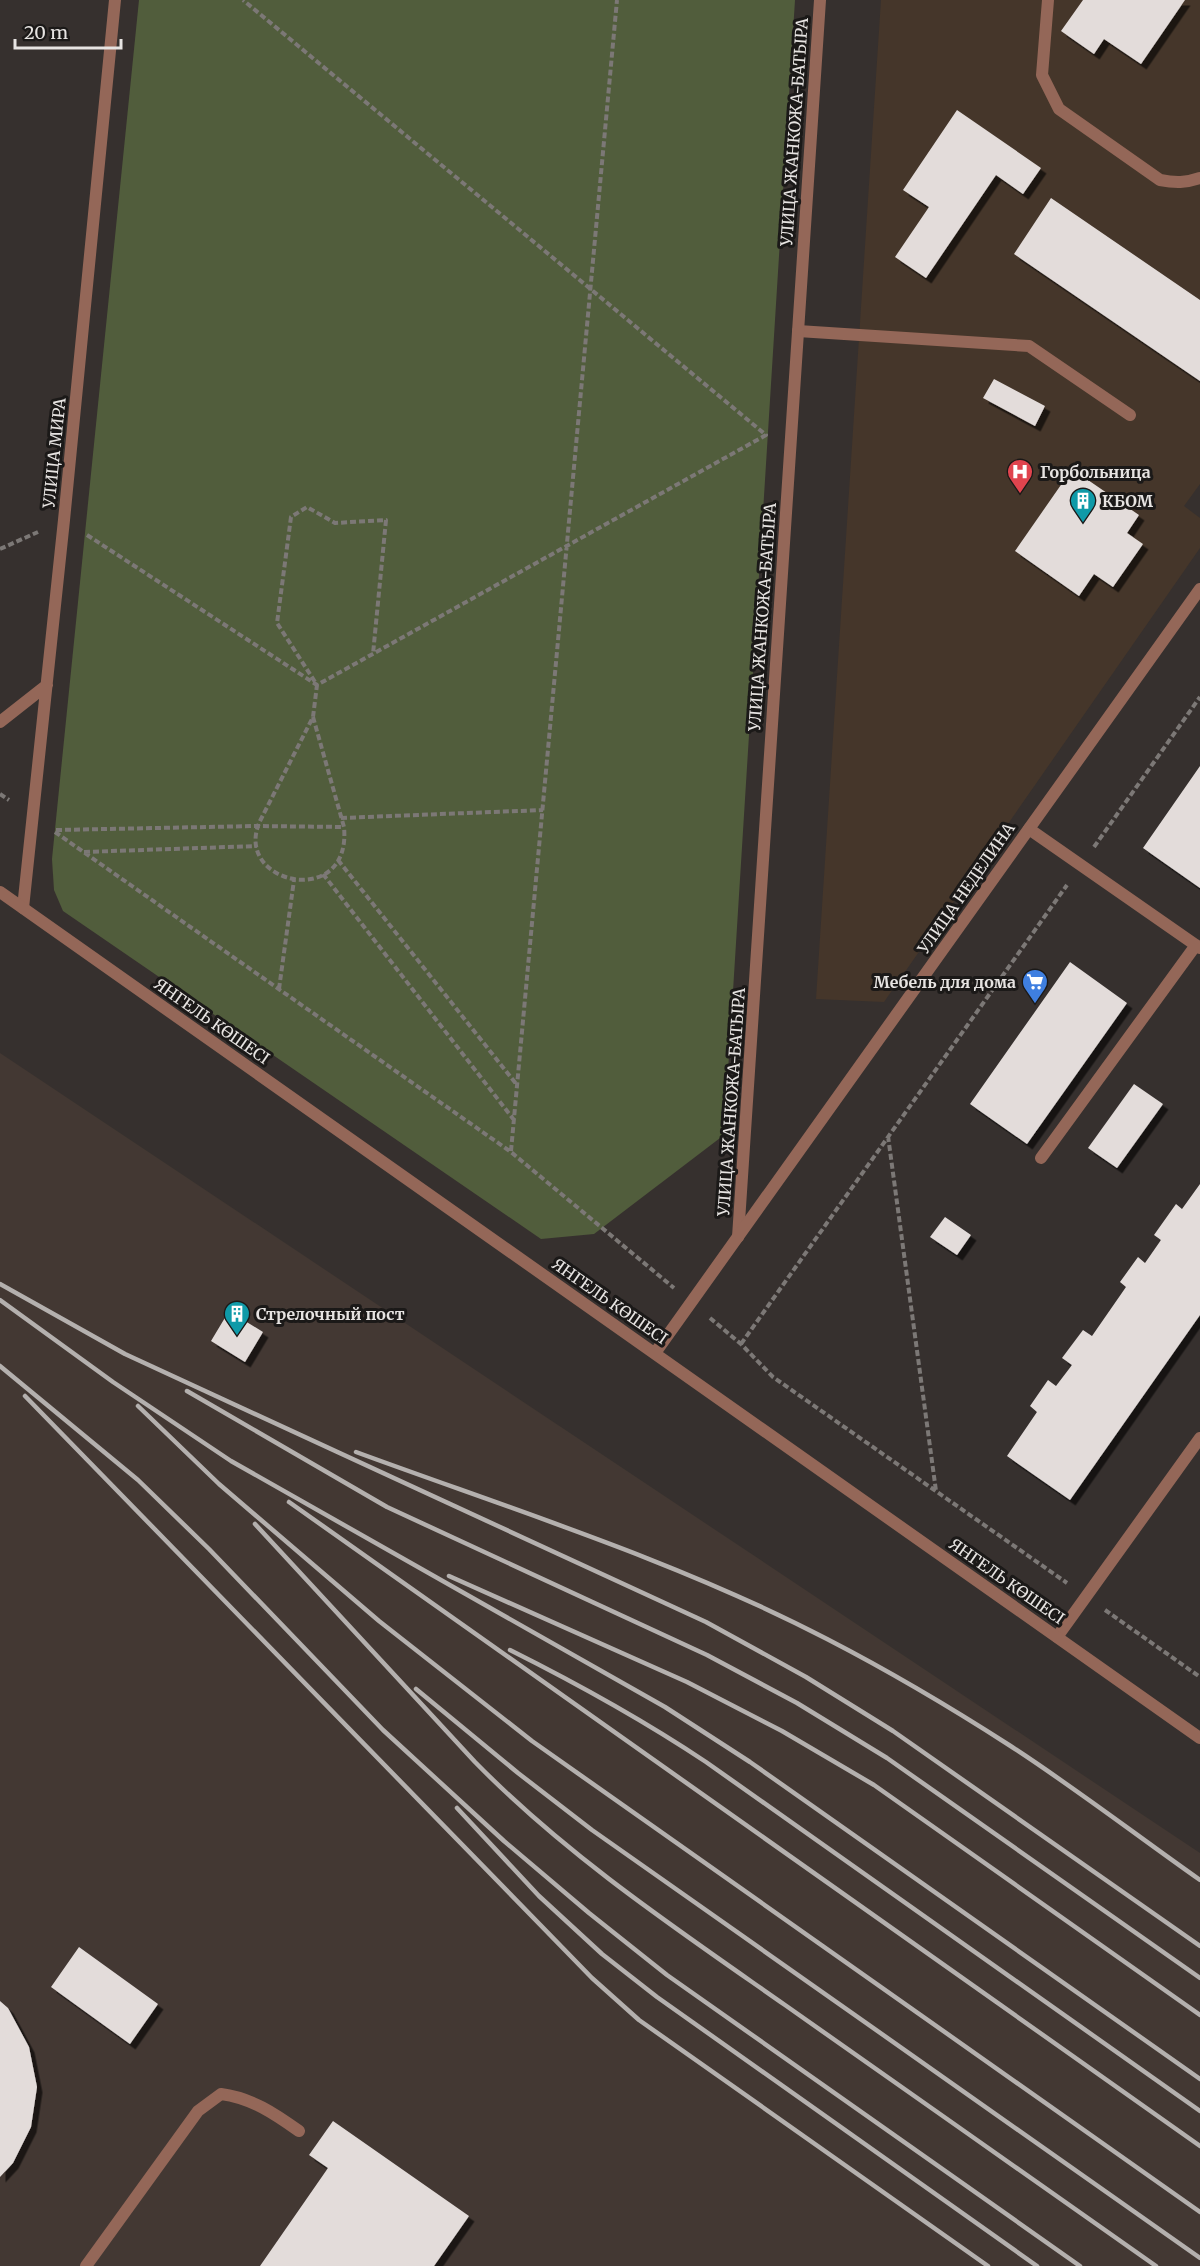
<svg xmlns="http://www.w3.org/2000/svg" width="1200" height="2266" viewBox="0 0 1200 2266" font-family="Merriweather,serif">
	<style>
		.built { fill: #433833 }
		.medical { fill: #45362a }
		.green { fill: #515d3c }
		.building { fill: #e3dcda; filter: url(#shadow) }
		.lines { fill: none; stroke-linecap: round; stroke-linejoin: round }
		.path { stroke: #7c7876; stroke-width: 4; stroke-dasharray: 6 3; stroke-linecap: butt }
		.service { stroke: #946758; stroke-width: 12 }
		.minor { stroke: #946758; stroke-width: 12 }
		.tertiary { stroke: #946758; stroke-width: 12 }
		.rail { stroke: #b4b0ae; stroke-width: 4.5 }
		.labels { text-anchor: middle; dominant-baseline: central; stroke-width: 6; stroke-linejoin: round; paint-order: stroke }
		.street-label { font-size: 16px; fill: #e7e4e2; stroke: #1b1918 }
		.poi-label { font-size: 16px; font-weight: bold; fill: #e7e4e2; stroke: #1b1918; text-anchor: start }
	</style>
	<defs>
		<filter id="shadow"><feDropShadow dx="5.5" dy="5.5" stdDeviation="0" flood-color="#0009"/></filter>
	</defs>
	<rect width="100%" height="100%" fill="#36302e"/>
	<path class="built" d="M0,1053l1200,800v413h-1200z"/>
	<path class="medical" d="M881,0h319v484l-16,22 16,12v30l-316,454 -68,-3z"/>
	<path class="green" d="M139,0h656l-71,1135 -130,99 -53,5 -478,-328 -9,-21 -2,-31z"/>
	<path class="building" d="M1083,0h102l-44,64 -37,-25 -10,15 -33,-23z
		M957,110l84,58 -18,26 -27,-19 -70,103 -31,-21 34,-50 -26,-17z
		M1051,198l149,102v81l-186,-127z
		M994,379l51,27 -10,20 -52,-28z
		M1072,469l67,46 -12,18 16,11 -30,43 -19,-13 -15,22 -64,-45z
		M1200,766v122l-57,-40z
		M1070,962l57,41 -100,141 -57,-40z
		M1134,1084l29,20 -46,64 -29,-20z
		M1200,1184v131l-130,185 -63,-44 30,-44 -7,-6 18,-26 8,6 16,-21 -10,-7 21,-28 9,6 34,-49 -6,-5 18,-25 7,6 16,-23 -7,-5 22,-31 6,5z
		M945,1217l26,18 -14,20 -27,-18z
		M229,1311l34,21 -18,30 -34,-21z
		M79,1947l79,57 -28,40 -79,-57z
		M0,2001l8,7 21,39 8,40 -6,40 -18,36 -13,14z
		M333,2121l136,95 -35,50h-174l68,-98 -19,-13z"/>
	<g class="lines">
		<path class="path" d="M87,535l230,150 449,-250 -523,-435
			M0,549l38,-17
			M313,717l31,110c8,84 -113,57 -84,-6l53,-104 4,-32 -40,-62 14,-106 16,-10 28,16 51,-3 -13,134
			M0,794l9,6
			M341,818l202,-8
			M56,830l201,-4 87,1
			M55,832l456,320 163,136
			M1094,847l106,-150
			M84,852l173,-6
			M338,860l179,225
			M323,874l191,246
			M279,989l15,-109
			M888,1136l48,355
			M511,1151l106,-1151
			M710,1318l31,26 32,33 294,206
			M741,1344l326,-459
			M1105,1610l95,67"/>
		<path class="service" d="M1048,0l-6,75 17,34 101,71c15,3 26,3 40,-2
			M798,331l231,15 101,69
			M86,2266l112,-155 23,-17c31,4 54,20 78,37"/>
		<path class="minor" d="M0,722l47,-37
			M1029,829l171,119
			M23,908l41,-388 51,-520
			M1041,1158l155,-213
			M738,1237l82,-1237
			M1057,1637l143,-199"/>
		<path class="tertiary" d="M0,892l1200,846
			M655,1353l545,-764"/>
		<path class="rail" d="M0,1284l125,70 581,268 100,55 87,54 307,215
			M0,1300l113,82 118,79 434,246 85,55 450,317
			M0,1366l138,114 71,69 174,181 121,111 85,72 78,62 413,291
			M187,1391l200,116 320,148 90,48 90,55 313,220
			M25,1396l567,582 47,42 349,246
			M138,1406l81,78 160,137 153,120 668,471
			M356,1452c158,58 321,109 471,187 62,32 123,68 182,106 65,42 127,90 191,135
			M289,1502l911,644
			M255,1524l220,238c92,94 203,168 310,243 124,87 247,174 371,261
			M449,1576l238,106 95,49 92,54 326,230
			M510,1650c68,34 133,70 196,112l494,349
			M416,1689l102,84 74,57 608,428
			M457,1808l82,88 63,58 55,43 380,269"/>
	</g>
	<defs>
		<symbol id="hospital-pin" viewBox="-11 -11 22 30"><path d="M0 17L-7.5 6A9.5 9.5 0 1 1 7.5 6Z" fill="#e0444e" stroke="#1b1918"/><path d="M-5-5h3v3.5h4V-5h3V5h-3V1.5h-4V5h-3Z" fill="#fff"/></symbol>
		<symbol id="building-pin" viewBox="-11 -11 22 30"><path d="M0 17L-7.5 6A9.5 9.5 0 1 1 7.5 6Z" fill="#0f9aa8" stroke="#1b1918"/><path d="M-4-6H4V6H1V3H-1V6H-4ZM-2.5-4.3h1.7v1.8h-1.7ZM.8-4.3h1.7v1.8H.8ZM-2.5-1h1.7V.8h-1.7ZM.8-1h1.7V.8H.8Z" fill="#fff"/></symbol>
		<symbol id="supermarket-pin" viewBox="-11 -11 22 30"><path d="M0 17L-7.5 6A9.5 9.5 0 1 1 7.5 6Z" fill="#3f7fe0" stroke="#1b1918"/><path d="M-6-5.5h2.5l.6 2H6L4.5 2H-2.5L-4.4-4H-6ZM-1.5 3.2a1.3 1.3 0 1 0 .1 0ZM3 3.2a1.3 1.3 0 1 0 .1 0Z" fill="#fff"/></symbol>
	</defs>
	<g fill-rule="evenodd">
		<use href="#hospital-pin" x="1005" y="457" width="30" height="40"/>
		<use href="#building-pin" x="1068" y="486" width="30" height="40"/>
		<use href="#supermarket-pin" x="1020" y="967" width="30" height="40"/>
		<use href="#building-pin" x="222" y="1299" width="30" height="40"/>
	</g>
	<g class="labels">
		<g class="street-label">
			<text transform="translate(794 132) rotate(-86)">УЛИЦА ЖАНКОЖА-БАТЫРА</text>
			<text transform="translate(54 453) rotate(-84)">УЛИЦА МИРА</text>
			<text transform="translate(762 617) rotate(-86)">УЛИЦА ЖАНКОЖА-БАТЫРА</text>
			<text transform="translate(966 888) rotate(-55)">УЛИЦА НЕДЕЛИНА</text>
			<text transform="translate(212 1021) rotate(35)">ЯНГЕЛЬ КӨШЕСІ</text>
			<text transform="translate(731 1102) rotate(-86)">УЛИЦА ЖАНКОЖА-БАТЫРА</text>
			<text transform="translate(610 1301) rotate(35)">ЯНГЕЛЬ КӨШЕСІ</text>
			<text transform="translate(1007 1581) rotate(35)">ЯНГЕЛЬ КӨШЕСІ</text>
		</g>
		<g class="poi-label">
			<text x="1040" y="472">Горбольница</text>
			<text x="1102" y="501">КБОМ</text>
			<text x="1016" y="982" text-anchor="end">Мебель для дома</text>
			<text x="256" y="1314">Стрелочный пост</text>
		</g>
	</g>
	<path d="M15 39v9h106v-9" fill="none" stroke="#e7e4e2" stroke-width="3"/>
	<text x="24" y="39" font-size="18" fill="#e7e4e2" stroke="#1b1918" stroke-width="4.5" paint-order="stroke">20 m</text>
</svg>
